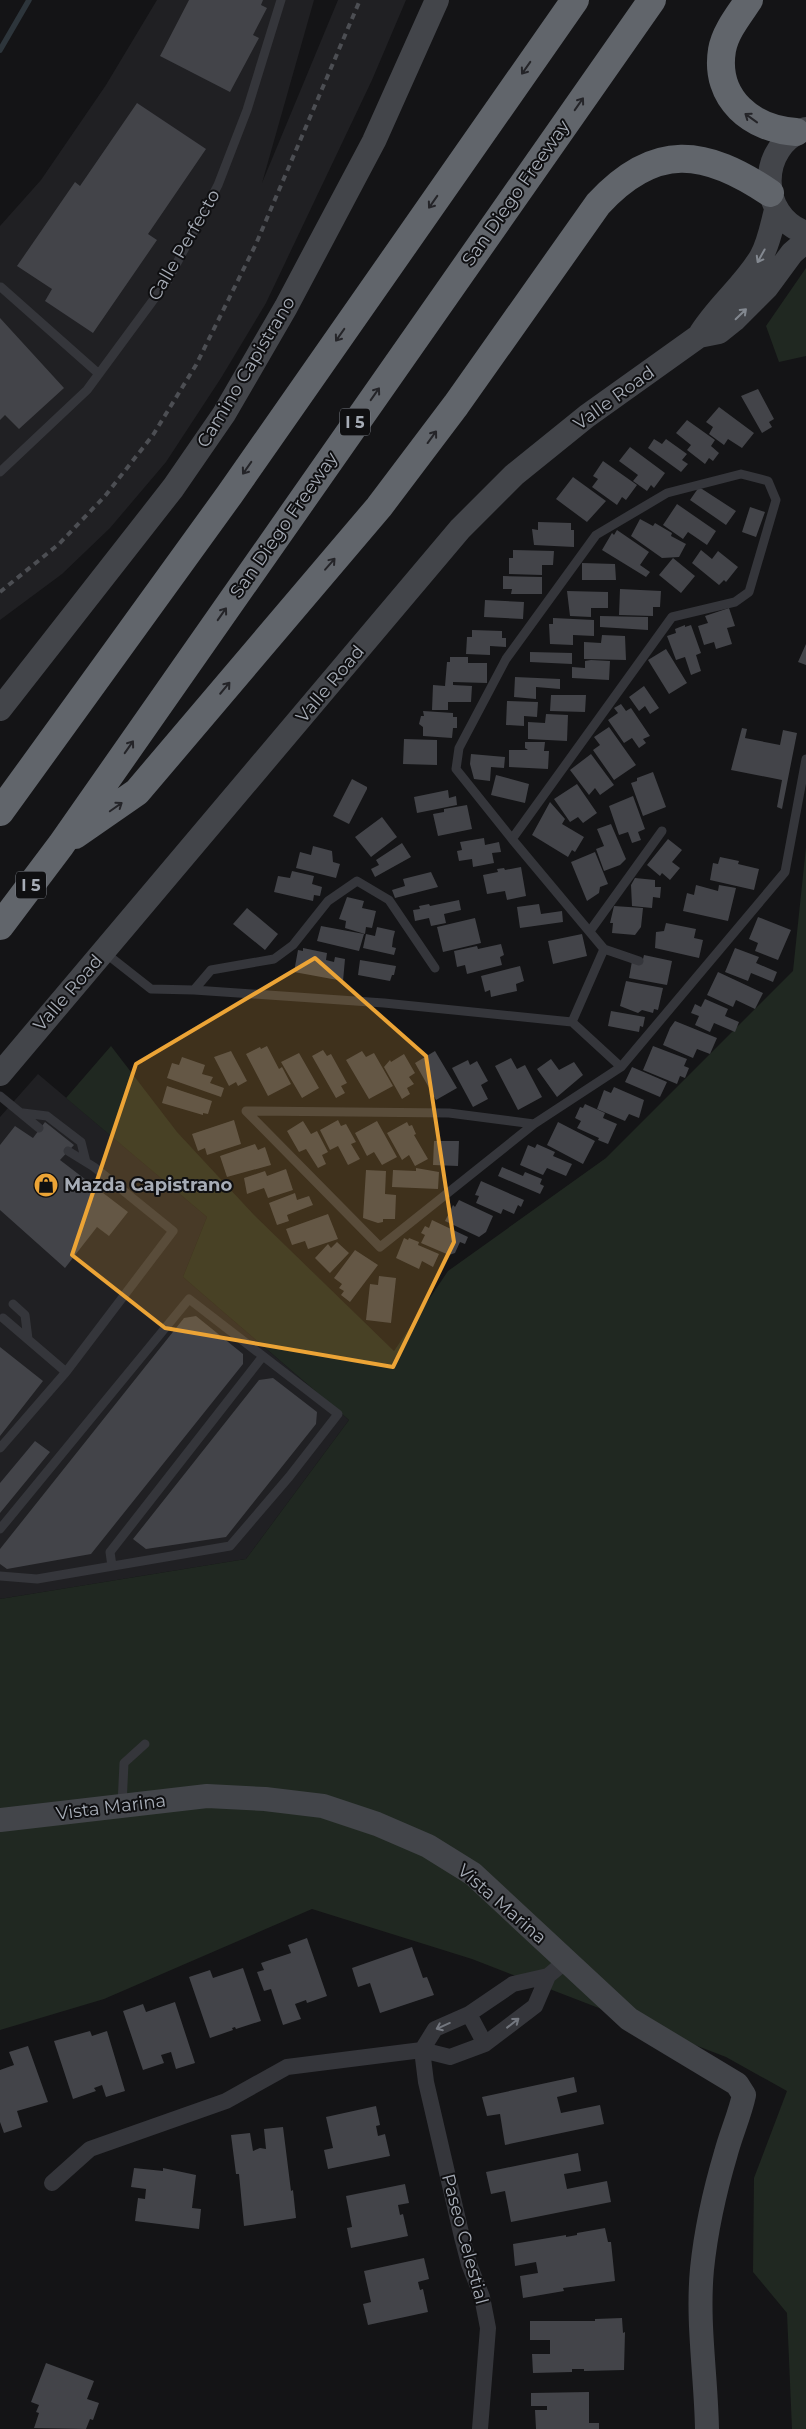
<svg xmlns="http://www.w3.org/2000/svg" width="806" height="2429" viewBox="0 0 806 2429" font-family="Montserrat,sans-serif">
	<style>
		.built { fill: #202023 }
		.green { fill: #202821 }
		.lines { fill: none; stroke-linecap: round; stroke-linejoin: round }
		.stream { stroke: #2d353b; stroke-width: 5.5 }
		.building { fill: #434449 }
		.lane { stroke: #35363b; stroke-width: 9 }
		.street { stroke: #35363b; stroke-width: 16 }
		.secondary { stroke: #43454a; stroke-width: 24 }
		.highway { stroke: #61656b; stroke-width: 28 }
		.rail { stroke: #4c4e53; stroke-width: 4; stroke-dasharray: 6 5; stroke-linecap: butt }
		.oneway { stroke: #242428 }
		.oneway2 { stroke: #838890 }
		.oneway3 { stroke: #73777f }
		.marked { fill: #eca436; fill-opacity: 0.2; stroke: #eca436; stroke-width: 4; stroke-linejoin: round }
		.labels { text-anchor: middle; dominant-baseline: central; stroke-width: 4; stroke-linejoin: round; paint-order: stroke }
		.shield { fill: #0f0f11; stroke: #797d84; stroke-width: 1 }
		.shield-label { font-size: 16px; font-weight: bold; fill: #a6acb6 }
		.street-label { font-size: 18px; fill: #a6acb6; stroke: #0f0f11 }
		.poi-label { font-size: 18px; font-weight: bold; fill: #a6acb6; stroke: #0f0f11; text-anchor: start }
	</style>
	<rect width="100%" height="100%" fill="#141416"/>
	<path class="built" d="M157,0h157l-52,183 76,-183h68l-34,80 -106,223 -45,75 -55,84 -56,66 -48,46 -62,46v-394l41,-46 65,-95z
		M38,1074l169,143 -24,60 166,143 -103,139 -246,40v-482z"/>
	<path class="green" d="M806,268v88l-27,6 -13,-36z
		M806,847v1582h-14l-5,-116 -34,-41 1,-94 33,-87 -61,-34 -254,-98 -160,-50 -208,90 -104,31v-431l246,-40 103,-139 -166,-143 24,-60 -141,-119 45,-52 66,86 77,83 140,136 54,-80 158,-113 187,-187z"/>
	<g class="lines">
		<path class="stream" d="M0,50l29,-50"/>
	</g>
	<path class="building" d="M189,0h74l-2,5 6,3 -14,27 6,3 -29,54 -70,-36z
		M137,103l69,46 -58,85 9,6 -64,93 -48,-32 7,-12 -35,-23 58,-84 5,4z
		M0,318l64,70 -45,41 -14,-14 -5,5z
		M758,389l16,30 -5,3 3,5 -10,6 -21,-37z
		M719,407l35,26 -12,15 -14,-9 -4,6 -15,-11 4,-7 -7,-5z
		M687,420l28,20 -4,6 8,7 -6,8 -4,-3 -4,6 -18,-14 4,-5 -15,-12z
		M654,439l8,5 4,-5 21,15 -5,6 6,4 -7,8 -33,-24z
		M630,447l35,26 -11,15 -3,-3 -4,6 -14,-10 5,-6 -19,-14z
		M603,461l34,24 -11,15 -4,-3 -5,8 -25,-18 6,-8 -5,-3z
		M573,477l33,24 -19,21 -31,-23z
		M699,487l37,24 -10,14 -36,-25z
		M677,504l39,27 -9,14 -19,-13 -5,7 -20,-14z
		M750,507l15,5 -9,25 -14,-5z
		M640,519l13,7 2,-3 17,10 -1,3 15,8 -7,13 -17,1 -31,-22z
		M538,522l33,1v7h3v17l-40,-2 -2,-16 6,1z
		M617,530l32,22 -9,13 10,7 -4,5 -44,-27 10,-17 2,2z
		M513,550l41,1 -1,14h-11v10l-33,-1v-16h4z
		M701,550l11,9 6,-8 20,16 -12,15 -2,-2 -5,5 -27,-22z
		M673,558l22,18 -14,17 -22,-18z
		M582,563l33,1 1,16h-34z
		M503,576l39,1v17h-31l1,-5h-9z
		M620,589l41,2 -1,16h-7v9l-34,-1z
		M567,591l41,1v16h-17v9l-21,-1z
		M485,600l39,2 -1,17 -39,-2z
		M729,608l6,18 -8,2 5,16 -16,5 -2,-7 -10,3 -6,-19 10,-3 -3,-7z
		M600,616l48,1v13l-48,-3z
		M553,618l41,2v16l-21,-1v10l-23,-1 -1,-20h4z
		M685,625v2l6,-2 10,28 -5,2 5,16 -10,4 -6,-18 -9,3 -9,-24 9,-3 -1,-4z
		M472,630l30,1v7h4v9l-16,-1v9l-24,-1 1,-17h5z
		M602,635l23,1 1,24 -42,-1v-17l17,1z
		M806,644v21l-8,-3z
		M666,649l21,34 -18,11 -21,-34z
		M530,652l42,1v11l-42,-2z
		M450,657h18v6h19v20l-34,-1v3l19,1 -1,16h-23v8h-16l1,-25 12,1 2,-24h3z
		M591,660l19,1 -1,19 -37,-2v-11l13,1v-7z
		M515,677l45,2v10l-24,-2v12l-22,-2z
		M644,686l15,22 -9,6 -5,-8 -6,5 -10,-14z
		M551,695h35l-1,17 -35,-1z
		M507,701l31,1 -1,15 -13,-1v10l-18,-1z
		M621,704l5,7 5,-3 19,28 -7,3 3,4 -7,5 -7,-10 -8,5 -16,-23 10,-7 -4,-5z
		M423,711l30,2v4h4v11h-4l-1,10 -29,-2v-9l-4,-3 2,-8h3z
		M546,714l22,1 -1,26 -39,-2v-17l17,1z
		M609,727l27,38 -22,15 -21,-30 7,-5 -6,-8z
		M742,728l5,1 -2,9 35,7 3,-15 14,3 -15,76 -5,-2 5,-27 -51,-10z
		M404,739l33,1v25l-34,-1z
		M525,742h20l-1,9h5l-1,18 -39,-2v-17h19l-3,-2z
		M471,754l34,3 -1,11 -13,-1 -1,14 -16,-2 -4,-15z
		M591,754l23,31 -14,10 -5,-7 -6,7 -19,-25z
		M653,772l13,35 -23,9 -12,-33 6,-2v-3z
		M496,775l33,9 -4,19 -34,-8z
		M352,779l15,8v2l-18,35 -16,-8z
		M577,784l20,29 -14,10 -5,-6 -8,5 -16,-23z
		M448,790l1,8 7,-2 1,9 -40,8 -3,-16z
		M633,796l12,33 -7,3 3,8 -9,3 -4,-11 -9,3 -10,-29z
		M550,802l15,17 -3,5 22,13 -9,15 -3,-2 -4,7 -36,-22z
		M467,805l5,24 -34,7 -5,-22 11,-2v-3z
		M382,817l15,20 -26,20 -16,-20z
		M611,824l15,35 -6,6 -16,6 -8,-22 8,-3 -7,-17z
		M484,838l1,7 14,-3 2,10 -9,1 2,10 -21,4 -1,-8 -13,2 -2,-10 5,-1 -2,-8z
		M668,839l14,11 -10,12 8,6 -10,12 -8,-7 -2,3 -13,-11z
		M402,843l9,14 -36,20 -4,-8 8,-4 -3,-5z
		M313,846l19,5 1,11 7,2 -4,14 -40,-10 4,-16 11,3z
		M595,852l13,32 -8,3 -1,6 -12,8 -16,-39z
		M720,857l19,4 -1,3 21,5 -5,21 -44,-10 3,-17 5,1z
		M521,867l5,29 -19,4 -2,-9 -18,3 -4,-19 15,-3 -1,-3 7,-1 1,2z
		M292,871l22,5 -2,8 10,3 -2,9 -6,-1 -1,6 -39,-9 4,-16 12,2z
		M431,872l7,15 -43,11 -3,-8 13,-4 -2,-7z
		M635,878l20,2v7h6l-1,11 -7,-1 -1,11 -20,-2 -1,-21z
		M696,885l22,6 1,-6 17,3 -8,33 -45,-10 4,-18 7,2z
		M347,897l17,4 -2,7 14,3 -4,17 -6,-1 -1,7 -20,-6 1,-7 -7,-2z
		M459,900l2,10 -17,4 2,9 -15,3 -2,-8 -14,3 -2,-11 7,-1 -1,-3 10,-2 1,2z
		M539,904l2,10 21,-3 1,11 -43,6 -3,-21z
		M614,906l29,2 -2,19 -6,8 -23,-2 1,-10h-3z
		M247,908l31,26 -13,16 -32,-26z
		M758,917l33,13 -13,30 -23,-9 3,-8 -9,-4z
		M475,918l6,25 -38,9 -6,-25z
		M666,923l30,6 -2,9 9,2 -4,18 -44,-10 1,-16 8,-1z
		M321,926l43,8 -5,17 -42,-10z
		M377,927l18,4 -2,8 -1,8 4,1 -2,7 -31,-7 3,-14 9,2z
		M582,934l5,22 -34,8 -5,-23z
		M501,944l3,11 -4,2 2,8 -35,9 -2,-9 -8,2 -3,-16 23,-5 1,3z
		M303,948l24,5 -1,7 8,2 1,-5 10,2 -2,22 -49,-9 4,-22 5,1z
		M735,948l24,9 -3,6 21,9 -4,10 -22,-9 -3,8 -23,-9z
		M644,955l28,6 -5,24 -38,-7 3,-17 10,2z
		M360,960l36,6 -2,9h-2l-2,6 -32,-6z
		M520,966l4,15 -8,3 1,7 -26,6 -1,-7 -5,2 -4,-16z
		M718,972l45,21 -8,16 -19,-9 -3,7 -26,-12z
		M626,981l37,7 -5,22 -4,-1 -1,4 -11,-3 -4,3 -18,-7z
		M705,999l23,10 -3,7 14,6 -4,10 -21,-9 -4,9 -15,-7 4,-9 -8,-3 4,-9 6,3z
		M611,1011l34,6 -2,10 -3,-1 -1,6 -31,-6z
		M675,1021l42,17 -7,16 -13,-5 -4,9 -30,-13 7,-17z
		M267,1046l12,23 3,-2 9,17 -23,12 -22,-42 14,-7 1,2z
		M653,1046l34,13 -3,7 5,2 -4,10 -5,-2 -3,8 -34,-14z
		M323,1050l4,6 4,-2 16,29 -6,3 4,7 -9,5 -24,-42z
		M231,1051l16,30 -9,5 -2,-4 -7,4 -15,-29z
		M362,1051l4,6 8,-4 19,33 -24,13 -23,-39z
		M435,1051l22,37 -21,12 -21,-37z
		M299,1053l20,35 -17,10 -21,-36z
		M404,1054l11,19 -6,4 5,7 -7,4 3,6 -8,5 -18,-32 6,-7 1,2z
		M182,1057l23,8 -3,9 11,3 -3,6 14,5 -3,9 -54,-19 5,-15 7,2z
		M511,1058l6,11 8,-4 17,32 -24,13 -23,-44z
		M551,1059l8,11 15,-8 9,13 -26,22 -20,-28z
		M468,1060l2,5 7,-4 11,20 -7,4 7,14 -15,8 -21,-39z
		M632,1067l35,15 -7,15 -35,-15z
		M167,1086l45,15 -4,13 -5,-1v2l-41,-12z
		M614,1087l30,13 -5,18 -10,-4 -4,7 -28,-12 7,-19 7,3z
		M585,1104l20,9 -2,5 14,6 -9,20 -10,-4 1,-2 -22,-10 4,-7 -6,-3 5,-11 3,1z
		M234,1120l7,24 -34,11 -2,-7 -7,3 -6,-17z
		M338,1120l3,6 5,-2 10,18 -5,2 9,15 -12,6 -10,-19 -8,4 -10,-20z
		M303,1121l8,13 6,-3 11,21 -6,3 4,9 -8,4 -12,-19 -7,3 -12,-21z
		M377,1121l20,36 -15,8 -8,-13 -7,4 -12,-23z
		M45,1122l29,23 -14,15 68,52 -19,24 -12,-9 -32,41 -65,-58v-65l15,-19 18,12z
		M407,1122l2,4 3,-1 4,9 -2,1 14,24 -13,7 -6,-11 -7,5 -15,-27z
		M558,1122l37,19 -12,23 -36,-19z
		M434,1141h25l-1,25 -25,-1z
		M255,1144l3,6 7,-3 6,18 -44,12 -7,-21z
		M537,1144l18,8 -2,4 19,8 -6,12 -19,-8 -4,7 -23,-10 8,-20 7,3z
		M502,1167l21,9 2,-4 17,7 -2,5 4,2 -4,8 -42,-18z
		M416,1168l23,4 -1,17 -46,-2 1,-17 23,1z
		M286,1169l7,21 -25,8 -4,-10 -17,6 -3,-16 21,-7 2,5z
		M366,1170l20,1 -1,23 11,1 -1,24h-12v3l-5,1 -15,-5z
		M481,1181l43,19 -3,7 -3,-2 -4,9 -11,-5 -2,5 -25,-11 3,-7 -4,-1z
		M295,1193l2,7 12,-4 4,9 -26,10 2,6 -12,4 -8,-22z
		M459,1200l34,16 -7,16 -7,5 -34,-16 8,-16 2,2z
		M328,1214l10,25 -30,10 -3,-8 -13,4 -6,-16z
		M432,1220l36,17 -3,7 -5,-2 -5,11 -6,2 -28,-12 4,-8 -4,-2 4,-7 4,2z
		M404,1238l4,2 1,-2 10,4 -1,3 21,9 -6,13 -11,-6 -3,8 -23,-11z
		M337,1242l12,11 -19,20 -15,-15 13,-14 3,4z
		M355,1250l23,15 -28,37 -9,-7 3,-4 -5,-3 3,-4 -8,-6z
		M379,1276l17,2 -5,45 -25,-3 4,-36 8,1z
		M196,1316l47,38v10l-152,190 -84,15 -7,-5v-15l184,-231z
		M0,1347l43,34 -43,55z
		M273,1378l44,34 -1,12 -90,113 -80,12 -13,-10 126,-159z
		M35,1441l15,11 -50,61v-30z
		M307,1938l20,58 -20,7 -1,-3 -11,4 6,15 -18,6 -12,-36 -7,2 -7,-19 7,-2 -3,-7 30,-10 -3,-8z
		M412,1947l11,31 4,-1 7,18 -54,18 -10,-30 -12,4 -6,-19z
		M243,1968l18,53 -25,8 -1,-2 -3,1 1,2 -23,8 -21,-61 21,-7 3,8z
		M175,2002l20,61 -19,6 -5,-17 -10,3 3,8 -21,7 -20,-59 20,-7 3,8z
		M90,2031l2,5 15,-5 18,60 -19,6 -4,-12 -8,3 2,3 -23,8 -19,-58z
		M28,2046l20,56 -31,9 5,16 -18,6 -4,-11v-52l14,-5 -5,-13z
		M574,2077l3,15 -20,5 4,16 39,-8 4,19 -99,21 -5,-31 -13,2 -5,-19z
		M376,2106l4,19 -4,1 2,10 7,-2 5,22 -62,13 -4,-19 9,-2 -7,-31z
		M283,2127l8,64 2,-1 3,28 -52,8 -5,-52h-3l-5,-39 19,-2 3,18 7,-3 6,1 -2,-20z
		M578,2153l3,18 -17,3 3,15 40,-8 4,21 -100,20 -6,-31 -14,3 -5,-22z
		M134,2168l29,3v-3l33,7 -4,33 9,1 -2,20 -64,-8 3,-23 7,1 1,-10 -15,-2z
		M405,2184l4,19 -11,2 2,10 3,-1 5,22 -57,12 -4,-20 5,-1 -6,-31z
		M605,2228l3,14h3l4,39 -52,7 1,3 -41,7 -3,-22 18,-3 -2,-11 -21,4 -2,-22 53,-9v2l11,-2v-2z
		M424,2258l5,21 -11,3 2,8 3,-1 5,23 -60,13 -5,-21 8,-2 -7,-31z
		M622,2318l1,15 2,-1 -1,38 -40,1v-2h-12v3l-39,1 -1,-19h18v-14h-20v-19h65v-2z
		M46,2363l48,18 -7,18 12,4 -6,17 -3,-1 -4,10 -52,-1 5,-15 -3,-1 3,-7 -8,-3z
		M589,2392v31h10v6h-63l-1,-19h12v-4h-16v-13z"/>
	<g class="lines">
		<path class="lane" d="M1,287l98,87
			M0,472l87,-82 81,-110 50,-95 29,-75 34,-110
			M741,474l27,7 8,19 -27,92 -14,10 -63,15 -160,222 -56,-70 3,-21 47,-89 90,-124 71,-42z
			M512,839l92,110
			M590,931l72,-100
			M104,952l47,37 43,1 190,13 188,19 32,-73 35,12
			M194,990l17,-20 63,-11 19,-14 35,-44 29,-20 32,19 46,68
			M572,1022l49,45
			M0,1096l39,32
			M246,1111l203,2 85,11 -154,123z
			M23,1113l24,3 34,26 5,20
			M534,1124l87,-57 164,-195 21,-113
			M13,1304l12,11 3,24
			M3,1318l63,54
			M0,1448l66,-76 107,-141 -79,-64 -26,-16
			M0,1529l189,-230 149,115 -49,63 -59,69 -193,33 -37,-3
			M112,1566l-2,-14 153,-196
			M122,1805l2,-42 21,-19"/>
		<path class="street" d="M469,2014l16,30
			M422,2050l4,32 36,155 7,27 13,33 6,31 -8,101
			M422,2050l13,-21 34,-15 44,-30 35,-8
			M52,2183l38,-34 136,-48 61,-34 135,-17 28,7 35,-13 50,-38 13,-30 19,-16"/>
		<path class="secondary" d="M806,129c-48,16 -49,87 0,104
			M699,336l20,-4 15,-12 33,-33 25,-34 14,-12
			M0,709l173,-221 51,-74 62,-107 88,-166 63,-141
			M0,1074l460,-545 54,-54 73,-59 112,-80c17,-29 45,-50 62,-79 8,-14 11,-32 15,-47
			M0,1820l207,-24 58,3 58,7 54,18 51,22 45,28 156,145 108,65 7,11c-4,19 -13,39 -18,58 -11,37 -20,77 -24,116 -5,54 4,106 5,160"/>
		<path class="highway" d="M749,0c-10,15 -24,32 -27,50 -8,49 30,79 74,82
			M0,812l230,-318 345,-494
			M75,835l62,-43 242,-285 77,-102 142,-201c57,-62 107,-55 172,-11
			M0,926l61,-81 591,-845"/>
		<path class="rail" d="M0,592l59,-48 46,-48 48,-61 43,-70 60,-121 104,-244"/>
	</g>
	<defs><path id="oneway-shaft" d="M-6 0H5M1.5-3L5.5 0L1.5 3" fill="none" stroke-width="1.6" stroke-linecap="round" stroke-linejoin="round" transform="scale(1.25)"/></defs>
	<g class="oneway">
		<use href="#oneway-shaft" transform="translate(526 68) rotate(125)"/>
		<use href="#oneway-shaft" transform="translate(579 104) rotate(-55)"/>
		<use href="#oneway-shaft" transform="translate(751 118) rotate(-144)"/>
		<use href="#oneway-shaft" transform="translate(433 202) rotate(125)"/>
		<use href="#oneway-shaft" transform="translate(340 335) rotate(125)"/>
		<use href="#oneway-shaft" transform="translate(375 394) rotate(-55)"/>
		<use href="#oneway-shaft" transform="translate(432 437) rotate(-54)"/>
		<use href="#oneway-shaft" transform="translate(247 468) rotate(125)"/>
		<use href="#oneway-shaft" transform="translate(330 564) rotate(-49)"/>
		<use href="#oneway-shaft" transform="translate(222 614) rotate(-55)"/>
		<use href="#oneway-shaft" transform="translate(225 688) rotate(-50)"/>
		<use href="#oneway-shaft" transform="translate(129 747) rotate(-55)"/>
		<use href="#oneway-shaft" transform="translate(116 807) rotate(-35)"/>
	</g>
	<g class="oneway2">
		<use href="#oneway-shaft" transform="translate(761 256) rotate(119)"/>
		<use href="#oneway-shaft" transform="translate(741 314) rotate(-44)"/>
	</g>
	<g class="oneway3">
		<use href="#oneway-shaft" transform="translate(513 2023) rotate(-38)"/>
		<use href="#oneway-shaft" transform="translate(443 2026) rotate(156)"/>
	</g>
	<path class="marked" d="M315,958l111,98 28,186 -61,125 -228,-39 -93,-73 64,-191z"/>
	<defs>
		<symbol id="shop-disc" viewBox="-11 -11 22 22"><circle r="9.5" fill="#eca436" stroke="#0f0f11"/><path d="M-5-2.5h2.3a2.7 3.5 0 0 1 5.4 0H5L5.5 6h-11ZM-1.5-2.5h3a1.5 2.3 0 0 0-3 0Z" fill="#111"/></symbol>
	</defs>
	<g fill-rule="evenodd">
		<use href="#shop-disc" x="32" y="1171" width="28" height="28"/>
	</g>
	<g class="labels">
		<g class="shield">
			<rect x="340" y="408.5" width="30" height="27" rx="4"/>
			<rect x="16" y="871.5" width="30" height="27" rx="4"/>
		</g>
		<g class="shield-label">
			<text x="355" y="422">I 5</text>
			<text x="31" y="885">I 5</text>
		</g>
		<g class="street-label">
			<text transform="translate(516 193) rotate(-55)">San Diego Freeway</text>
			<text transform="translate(184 245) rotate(-60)">Calle Perfecto</text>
			<text transform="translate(246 372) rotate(-59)">Camino Capistrano</text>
			<text transform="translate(614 398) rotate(-36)">Valle Road</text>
			<text transform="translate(284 525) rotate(-55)">San Diego Freeway</text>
			<text transform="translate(330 684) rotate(-50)">Valle Road</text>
			<text transform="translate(68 993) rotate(-49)">Valle Road</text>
			<text transform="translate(111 1807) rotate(-7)">Vista Marina</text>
			<text transform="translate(502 1904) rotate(41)">Vista Marina</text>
			<text transform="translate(465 2239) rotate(75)">Paseo Celestial</text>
		</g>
		<g class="poi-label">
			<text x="64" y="1185">Mazda Capistrano</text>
		</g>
	</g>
</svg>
